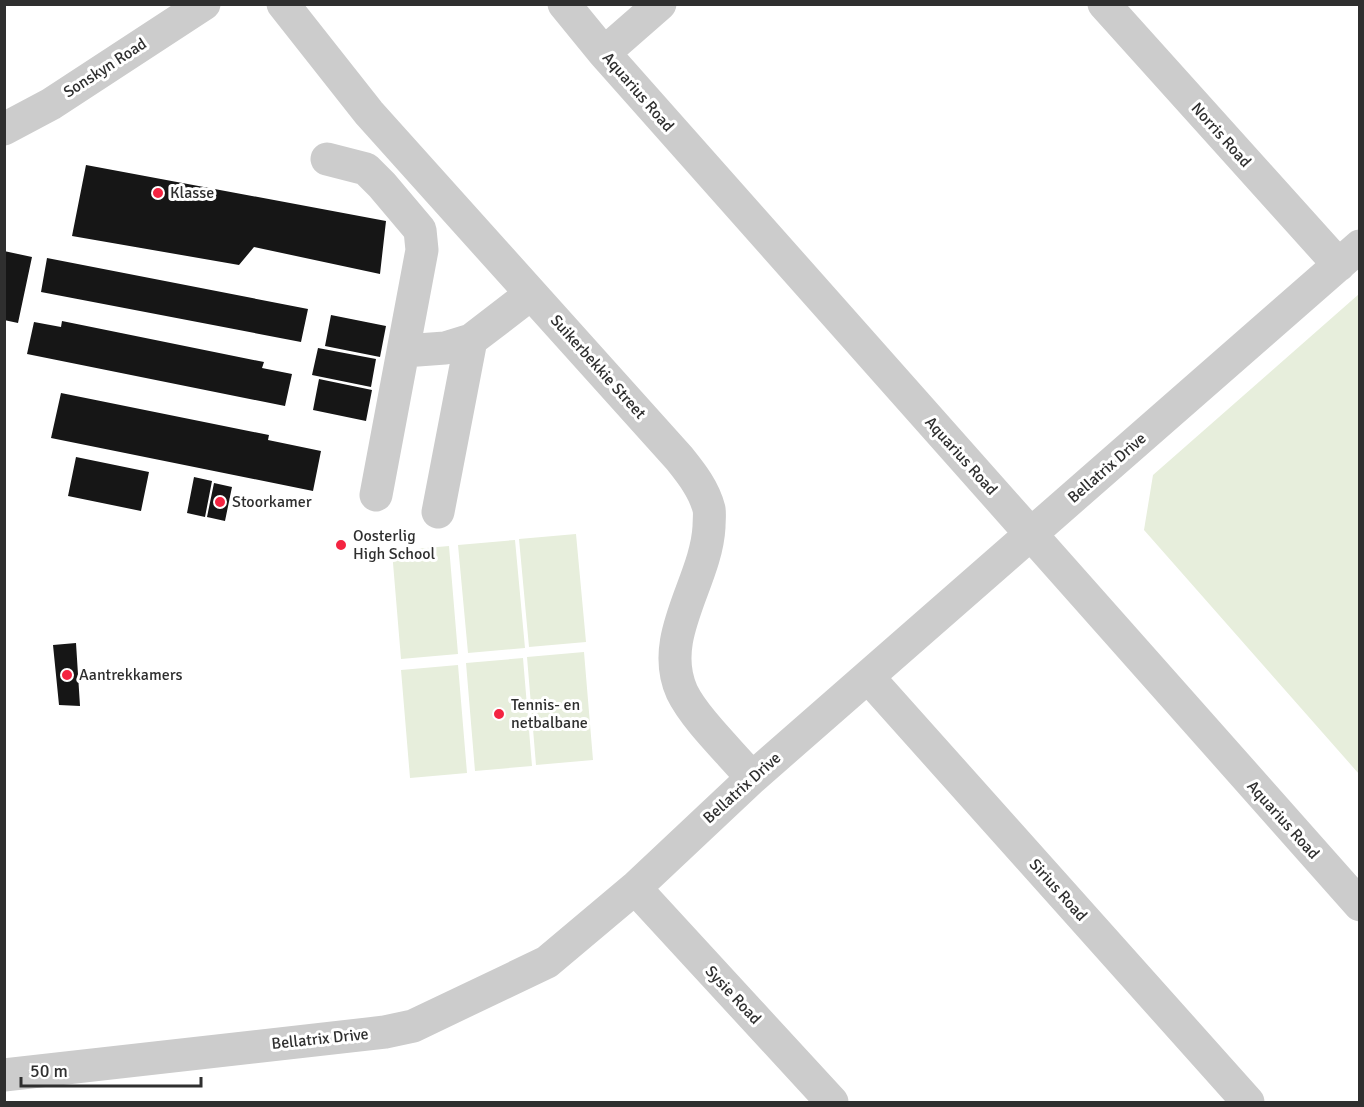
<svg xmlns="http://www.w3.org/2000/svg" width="1364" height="1107" viewBox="0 0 1364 1107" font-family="Signika,sans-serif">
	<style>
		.green { fill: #e7eedc }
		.building { fill: #161616 }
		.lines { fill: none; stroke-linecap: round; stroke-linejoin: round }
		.minor { stroke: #ccc; stroke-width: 33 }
		.poi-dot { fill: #f42441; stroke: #fff; stroke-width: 2 }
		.labels { text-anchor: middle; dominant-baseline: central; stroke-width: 6; stroke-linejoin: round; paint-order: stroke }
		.street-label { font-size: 16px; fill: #2f2f2f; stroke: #fff }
		.poi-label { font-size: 16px; fill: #2f2f2f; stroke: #fff; text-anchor: start }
	</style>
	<rect width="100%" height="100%" fill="#fff"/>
	<path class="green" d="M1359,294v480l-215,-244 9,-55z
		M576,534l10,108 -57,5 -10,-108z
		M515,540l10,108 -57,5 -10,-108z
		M449,546l9,108 -57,5 -9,-108z
		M584,652l9,108 -57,5 -9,-108z
		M523,658l9,108 -57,5 -9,-108z
		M458,665l9,108 -57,5 -9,-108z"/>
	<path class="building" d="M86,165l300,56 -6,53 -126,-27 -15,18 -167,-29z
		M4,251l28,6 -14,66 -14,-3z
		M47,258l261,51 -7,33 -260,-50z
		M331,315l55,11 -6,31 -55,-11z
		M62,321l202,41 -2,6 30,6 -7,32 -258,-52 7,-32 27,5z
		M318,348l58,11 -5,28 -59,-12z
		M319,379l53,11 -6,31 -53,-11z
		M61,393l208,42 -1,5 53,11 -8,40 -262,-53z
		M76,457l73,15 -8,39 -73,-15z
		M194,477l18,4 -7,36 -18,-4z
		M214,483l18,4 -7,34 -18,-4z
		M76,643l4,63 -21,-1 -6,-60z"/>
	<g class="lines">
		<path class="minor" d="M283,4l86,109 310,345c12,15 25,31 30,51 1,5 0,12 0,18 -3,55 -52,110 -27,165 13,27 50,62 70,86
			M564,4l40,49 756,852
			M1104,4l235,261
			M604,53l56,-49
			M4,129l47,-25 153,-100
			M327,159l39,10 16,16 38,45 2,20 -46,245
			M404,351l41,-3 26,-8 60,-46
			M438,512l33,-172
			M868,677l380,425
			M635,888l197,214
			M4,1075l381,-43 28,-6 134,-64 88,-74 117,-110 608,-532"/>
	</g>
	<g class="poi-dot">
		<circle cx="158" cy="193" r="6"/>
		<circle cx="220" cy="502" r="6"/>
		<circle cx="341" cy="545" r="6"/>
		<circle cx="67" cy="675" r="6"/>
		<circle cx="499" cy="714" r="6"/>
	</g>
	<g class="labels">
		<g class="street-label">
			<text transform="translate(105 68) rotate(-33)">Sonskyn Road</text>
			<text transform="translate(638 92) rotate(49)">Aquarius Road</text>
			<text transform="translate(1221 135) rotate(48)">Norris Road</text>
			<text transform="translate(598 367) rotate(48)">Suikerbekkie Street</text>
			<text transform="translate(961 456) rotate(48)">Aquarius Road</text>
			<text transform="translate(1107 468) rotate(-41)">Bellatrix Drive</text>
			<text transform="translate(742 788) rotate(-42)">Bellatrix Drive</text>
			<text transform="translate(1283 820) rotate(48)">Aquarius Road</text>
			<text transform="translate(1058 890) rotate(48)">Sirius Road</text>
			<text transform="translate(733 995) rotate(47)">Sysie Road</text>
			<text transform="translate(320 1039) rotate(-6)">Bellatrix Drive</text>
		</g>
		<g class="poi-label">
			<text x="170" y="193">Klasse</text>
			<text x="232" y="502">Stoorkamer</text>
			<text x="353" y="536">Oosterlig<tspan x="353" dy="18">High School</tspan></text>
			<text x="79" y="675">Aantrekkamers</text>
			<text x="511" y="705">Tennis- en<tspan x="511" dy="18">netbalbane</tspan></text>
		</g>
	</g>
	<rect width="1364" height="1107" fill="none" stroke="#2f2f2f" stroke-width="12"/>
	<path d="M21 1077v9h180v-9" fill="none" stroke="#2f2f2f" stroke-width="3"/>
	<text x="30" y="1077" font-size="18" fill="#2f2f2f" stroke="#ffffff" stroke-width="4.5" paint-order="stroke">50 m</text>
</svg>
